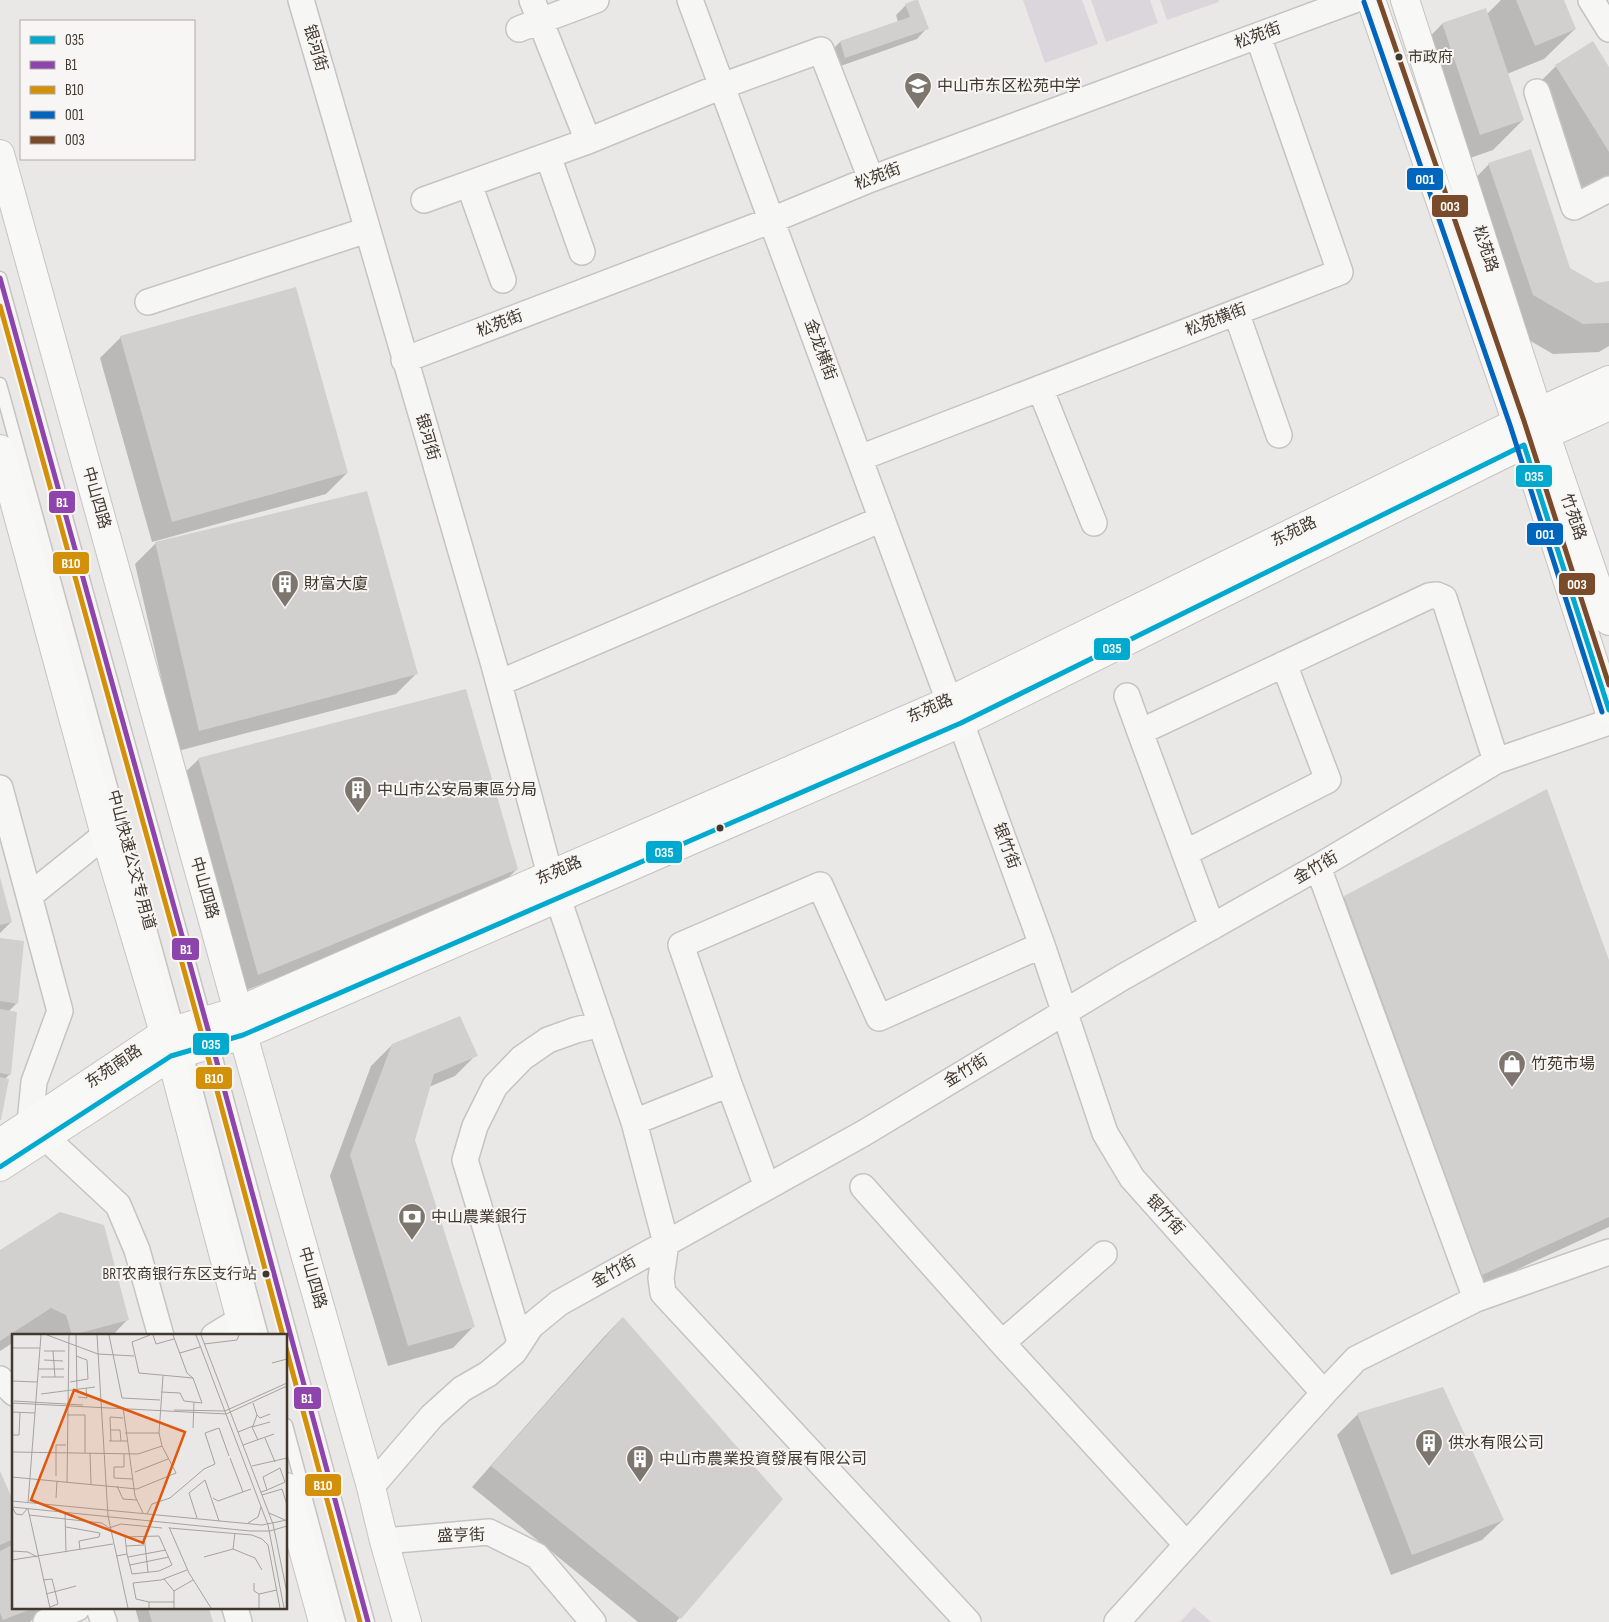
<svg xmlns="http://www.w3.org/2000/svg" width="1609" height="1622" viewBox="0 0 1609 1622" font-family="'Sofia Sans Condensed','Noto Sans SC',sans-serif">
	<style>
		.green { fill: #dbd6dc }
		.shadow { fill: #0003 }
		.building { fill: #d2d0ce }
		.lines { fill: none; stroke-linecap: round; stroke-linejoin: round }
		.lane-casing { stroke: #c6c4c2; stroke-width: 15 }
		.street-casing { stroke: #c6c4c2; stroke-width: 28 }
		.secondary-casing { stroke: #c6c4c2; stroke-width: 30 }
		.lane { stroke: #f6f6f5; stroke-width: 12 }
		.street { stroke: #f6f6f5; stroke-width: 25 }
		.secondary { stroke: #f8f8f7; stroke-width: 28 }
		.bus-1-casing { stroke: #f8f6f4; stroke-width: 9 }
		.bus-2-casing { stroke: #f8f6f4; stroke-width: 9 }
		.bus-3-casing { stroke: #f8f6f4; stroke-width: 9 }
		.bus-4-casing { stroke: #f8f6f4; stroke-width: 9 }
		.bus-5-casing { stroke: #f8f6f4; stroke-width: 9 }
		.bus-1 { stroke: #00a9ce; stroke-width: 5 }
		.bus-2 { stroke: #8e44ad; stroke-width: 5 }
		.bus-3 { stroke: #d39009; stroke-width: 5 }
		.bus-4 { stroke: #0065bd; stroke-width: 5 }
		.bus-5 { stroke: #7a4b2a; stroke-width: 5 }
		.bus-dot { fill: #41382e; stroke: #f8f6f4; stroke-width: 2 }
		.labels { text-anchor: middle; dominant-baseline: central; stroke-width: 4; stroke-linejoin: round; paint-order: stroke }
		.bus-label { font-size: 15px; fill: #41382e; stroke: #f8f6f4; text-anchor: start }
		.street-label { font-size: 16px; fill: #41382e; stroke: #f8f6f4 }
		.poi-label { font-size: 16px; fill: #41382e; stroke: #f8f6f4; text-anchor: start }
		.inset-road { fill: none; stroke: #a6a29c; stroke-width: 1 }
		.view { fill: #e0570e; fill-opacity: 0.15; stroke: #e0570e; stroke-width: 2.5 }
		.inset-edge { fill: none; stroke: #41382e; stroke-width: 2.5 }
		.line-badge { stroke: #f8f6f4; stroke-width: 2 }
		.badge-label { font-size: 14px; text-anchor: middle; font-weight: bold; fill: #fff }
	</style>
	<rect width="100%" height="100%" fill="#eae8e6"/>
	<path class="green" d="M1023,0h59l16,44 -53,19z
		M1091,0h59l8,23 -52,19z
		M1160,0h59v2l-52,18z
		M1194,1607l17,15h-31z"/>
	<path class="shadow" d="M1501,0h62l12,29 -31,30 -37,15 16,46 -30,30 -43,15 -38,-110 30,-31 43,-14 1,5z
		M906,5l21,23 -10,11 -82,29 -5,-16 10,-10 58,-20 -2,-7z
		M1556,66l53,3v113l-21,14 -62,-100z
		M1489,164l80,105 27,16 13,-3v64l-10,6 -46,2 -50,-29 -44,-130z
		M121,337l226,136 -21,21 -174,48 -52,-184z
		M156,543l260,131 -20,20 -218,57 -43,-187z
		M199,759l318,110 -21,21 -259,104 -59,-215z
		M0,880l11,42 -11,11z
		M1345,897l264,66v264l-147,68 -137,-377z
		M0,939l16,65 -8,8 2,62 -5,5 -5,39z
		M392,1045l84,10 -21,21 -26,11 -15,53 59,187 -20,21 -65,18 -58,-190 41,-110z
		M0,1252l128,67 -16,17h-98v6l-14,9z
		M622,1318l159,181 -105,123h-38l-166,-135 130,-148z
		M1443,1388l60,132 -21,20 -91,35 -54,-140 20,-20z
		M0,1474l14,32v102h30l-14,14h-30z
		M135,1608h73l3,14h-72z"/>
	<path class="building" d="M915,0h3l11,29 -84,29 -5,-17 70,-24 -5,-13z
		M1516,0h48l12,29 -41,17z
		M1486,8l38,112 -44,15 -38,-112z
		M1593,41l16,26v85l-54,-87z
		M1531,149l39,119 26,15 13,-2v42l-26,1 -50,-29 -45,-132z
		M296,287l52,186 -176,49 -52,-186z
		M367,491l51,183 -219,57 -44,-189z
		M466,689l52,180 -260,106 -60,-217z
		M1547,789l62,171v257l-127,58 -138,-379z
		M0,877l12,45 -12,3z
		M0,938l24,3 -6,63 -18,-3z
		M0,1009l17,3 -6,63 -11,-2z
		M460,1016l18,40 -44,18 -19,66 60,187 -67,19 -58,-191 42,-111z
		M0,1077l9,2 -8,41h-1z
		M60,1212l44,13 25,95 -57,15 -6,-20 -15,-7 -51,33v-91z
		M623,1317l160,182 -102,120 -190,-153z
		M1443,1387l61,133 -92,35 -55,-142z
		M0,1471l14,32v36l-14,6z
		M14,1544v64h20l-31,12 -3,-7v-62z
		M148,1608h61l4,14h-61z"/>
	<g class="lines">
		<defs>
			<path id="lane" d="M0,278l206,746
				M0,384l178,646 8,22 76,284
				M212,1043l156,579
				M286,1425l53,197"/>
			<path id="street" d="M301,0l193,665 56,210 84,247 32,121 -5,35 2,15 305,329
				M532,0l56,141
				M690,0l259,701 12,22 81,222 63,188 27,45 192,215 32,-34 120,-60 133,-47
				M1591,0l18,29
				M519,29l77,-29
				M1537,92l37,115 35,-18
				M548,156l34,96
				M469,184l34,96
				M424,200l164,-59 134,-55 99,-36 50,129
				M148,302l219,-72
				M1236,312l43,123
				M404,360l368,-140 99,-41 483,-179
				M1040,388l54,135
				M860,458l480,-186 -82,-236
				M499,683l383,-164
				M1127,696l13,36 289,-136 8,-1 7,3 52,163
				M1140,732l72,195
				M0,788l60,223 -26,71 -4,41 88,82 19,45 24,86
				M1185,853l143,-73 -44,-116
				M1318,867l158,432
				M29,896l76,-61
				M634,1122l95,-38
				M767,1187l-38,-103 -48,-139 139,-60 59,133 163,-73
				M863,1187l139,156 184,201
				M214,1336l26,-16
				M520,1342l-55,-182 10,-34 20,-40 27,-28 26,-18 28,-10 25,-6
				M1002,1343l102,-89
				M0,1379l14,14
				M371,1487l61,-71 30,-27 26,-15 26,-22 17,-26 28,-23 305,-170 259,-156 195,-110 178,-106 113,-39
				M384,1541l105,-9 48,24 56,66
				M99,1608l5,14
				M235,1608l4,14
				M46,1622l31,-14
				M1117,1622l207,-229"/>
			<path id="secondary" d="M1371,0l146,423 92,287
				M1405,0l133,412 71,209
				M0,154l238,857 5,24 128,452 13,54 23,81
				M0,449l105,386 66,221 74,280
				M0,1143l163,-109 75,-23 711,-310 589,-289 71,-32
				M0,1167l171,-111 72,-21 718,-312 547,-271 101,-46
				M286,1487l37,135"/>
		</defs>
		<use href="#lane" class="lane-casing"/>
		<use href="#street" class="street-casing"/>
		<use href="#secondary" class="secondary-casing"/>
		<use href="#lane" class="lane"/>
		<use href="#street" class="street"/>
		<use href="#secondary" class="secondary"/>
		<defs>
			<path id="bus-1" d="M0,1167l171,-111 72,-21 718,-312 563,-278 85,265"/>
			<path id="bus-2" d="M0,278l212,766 156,578"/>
			<path id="bus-3" d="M0,306l205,740 78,290
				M286,1348l74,274"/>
			<path id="bus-4" d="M1364,2l146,423 92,287"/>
			<path id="bus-5" d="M1379,0l145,421 85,264"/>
		</defs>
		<use href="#bus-1" class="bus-1-casing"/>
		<use href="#bus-2" class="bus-2-casing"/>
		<use href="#bus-3" class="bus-3-casing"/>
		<use href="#bus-4" class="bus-4-casing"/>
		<use href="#bus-5" class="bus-5-casing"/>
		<use href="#bus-1" class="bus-1"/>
		<use href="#bus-2" class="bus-2"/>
		<use href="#bus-3" class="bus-3"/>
		<use href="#bus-4" class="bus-4"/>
		<use href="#bus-5" class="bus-5"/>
	</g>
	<defs>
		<symbol id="school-pin" viewBox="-11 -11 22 30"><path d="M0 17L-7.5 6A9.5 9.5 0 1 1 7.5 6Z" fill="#7c766e" stroke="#f8f6f4"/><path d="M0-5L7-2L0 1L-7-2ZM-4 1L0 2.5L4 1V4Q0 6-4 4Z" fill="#fff"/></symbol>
		<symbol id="building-pin" viewBox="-11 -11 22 30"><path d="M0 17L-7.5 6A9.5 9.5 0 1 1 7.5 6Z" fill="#7c766e" stroke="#f8f6f4"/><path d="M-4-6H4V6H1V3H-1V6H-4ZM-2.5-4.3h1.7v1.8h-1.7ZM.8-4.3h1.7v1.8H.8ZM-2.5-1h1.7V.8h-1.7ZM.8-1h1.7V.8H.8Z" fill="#fff"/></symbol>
		<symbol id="shop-pin" viewBox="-11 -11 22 30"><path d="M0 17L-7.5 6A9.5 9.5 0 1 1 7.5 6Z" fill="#7c766e" stroke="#f8f6f4"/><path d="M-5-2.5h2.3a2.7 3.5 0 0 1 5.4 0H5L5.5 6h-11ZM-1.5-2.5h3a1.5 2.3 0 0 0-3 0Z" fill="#fff"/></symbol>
		<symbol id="bank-pin" viewBox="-11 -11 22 30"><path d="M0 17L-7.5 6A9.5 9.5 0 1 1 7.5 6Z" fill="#7c766e" stroke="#f8f6f4"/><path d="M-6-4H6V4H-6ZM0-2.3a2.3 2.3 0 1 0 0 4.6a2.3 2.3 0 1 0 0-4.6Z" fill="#fff"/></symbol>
	</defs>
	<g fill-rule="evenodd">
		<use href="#school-pin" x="902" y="70" width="32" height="43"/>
		<use href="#building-pin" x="269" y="568" width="32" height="43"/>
		<use href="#building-pin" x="342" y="774" width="32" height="43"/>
		<use href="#shop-pin" x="1496" y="1048" width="32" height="43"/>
		<use href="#bank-pin" x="396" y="1201" width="32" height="43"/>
		<use href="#building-pin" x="1413" y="1427" width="32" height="43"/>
		<use href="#building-pin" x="624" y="1443" width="32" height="43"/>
	</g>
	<g class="bus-dot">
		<circle cx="1399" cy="57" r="4.5"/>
		<circle cx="720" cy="828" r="4.5"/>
		<circle cx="266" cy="1274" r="4.5"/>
	</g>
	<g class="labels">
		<g class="bus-label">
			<text x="1408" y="57">市政府</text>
			<text x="257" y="1274" text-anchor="end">BRT农商银行东区支行站</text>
		</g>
		<g class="street-label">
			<text transform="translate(1258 36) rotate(-20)">松苑街</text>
			<text transform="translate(315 48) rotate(74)">银河街</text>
			<text transform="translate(878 177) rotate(-21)">松苑街</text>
			<text transform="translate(1485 249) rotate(72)">松苑路</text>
			<text transform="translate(1216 320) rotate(-21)">松苑横街</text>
			<text transform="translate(500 324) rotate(-21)">松苑街</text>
			<text transform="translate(820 350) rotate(70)">金龙横街</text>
			<text transform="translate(427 437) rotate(74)">银河街</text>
			<text transform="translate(96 498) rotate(74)">中山四路</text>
			<text transform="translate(1573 517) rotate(71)">竹苑路</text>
			<text transform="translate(1294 532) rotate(-26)">东苑路</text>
			<text transform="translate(930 709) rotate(-24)">东苑路</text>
			<text transform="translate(1006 846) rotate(70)">银竹街</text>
			<text transform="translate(131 860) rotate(75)">中山快速公交专用道</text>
			<text transform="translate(1316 868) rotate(-30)">金竹街</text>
			<text transform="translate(559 871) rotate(-24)">东苑路</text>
			<text transform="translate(204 888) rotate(74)">中山四路</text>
			<text transform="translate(114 1067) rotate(-34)">东苑南路</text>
			<text transform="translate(966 1071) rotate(-31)">金竹街</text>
			<text transform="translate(1165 1215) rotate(48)">银竹街</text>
			<text transform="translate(614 1272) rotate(-29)">金竹街</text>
			<text transform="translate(312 1278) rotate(74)">中山四路</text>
			<text transform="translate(461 1536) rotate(-2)">盛亨街</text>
		</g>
		<g class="poi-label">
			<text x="937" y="86">中山市东区松苑中学</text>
			<text x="304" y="584">財富大廈</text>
			<text x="377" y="790">中山市公安局東區分局</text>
			<text x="1531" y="1064">竹苑市場</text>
			<text x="431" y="1217">中山農業銀行</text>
			<text x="1448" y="1443">供水有限公司</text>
			<text x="659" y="1459">中山市農業投資發展有限公司</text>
		</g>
	</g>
	<g transform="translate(12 1334)">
		<rect width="275" height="275" fill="#eae8e6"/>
		<path class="inset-road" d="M35,1l51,19 36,2M64,1l1,55M85,1l11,181 20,92M97,1l13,63 38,2M138,1l-18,7 7,31 54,5 -6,-5 -14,-38M141,1l3,9 18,-5M184,1l72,190 16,83M189,1l72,189 14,69M192,10l33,-4 2,-5M0,14h28M32,17h21M41,17l2,26M168,19l20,-6M0,22v16M32,26l19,1M260,29l15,-4M26,35h26M29,43h23M0,47l25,1M58,48l18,-3 -1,-19 -11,-4M149,58l19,1 4,8 18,2 -9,-25M29,60l54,-7M66,63l9,1 -1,-10M2,67l69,4M0,69l214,11 61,-28M111,73l12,89 8,17M162,76l51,1 62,-28M0,78l23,1M55,81h18v38M245,81l3,3 10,-4M181,94l1,-26M99,96h9l1,11M226,98l15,-6 4,-11 -4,-12M113,99h34M0,101h7l1,-23M253,104l10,24M246,106l-6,-13 18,-5M97,107h2l-1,-24 13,1M99,107h16M231,111l31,-11M0,118l126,2 24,-8 -3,-13 4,-57M78,119l1,31M112,120v13h-10v11l19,1M218,124l13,34M240,132l35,-8M123,138l33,-13M44,142v-31h10M0,143l125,12 39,-16 -14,-27M55,148l2,-147M105,152l6,13 14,1M249,158l6,-2 16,-7 2,-1 -5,-14 -17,9 4,13M250,161l20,-6 5,16M44,164l1,-17M201,164l5,3 33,-12M0,167l250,24 25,-5M16,169l13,-168M0,173l4,7 6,1 5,-6M0,173l238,24h20l17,-5M16,175l22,99M53,178l1,40M257,179l16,7M135,180l5,-10 18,-6 34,-29 11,-5 -10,-31 14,-5 10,28M17,181l73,8 7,5 12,-4 41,4M185,184l-8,-25 16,-13 14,41M236,189l10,-6 3,-10M54,193l34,6 -1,4 -20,4 1,9M157,193l20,46 22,35M157,194l83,7 10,4 6,6 12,63M132,202l4,36M114,212l18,-1M221,215l2,-16M0,217l16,1 9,5M104,222l11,-2 -2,-17 34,-1 13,29 -13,6 -27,3 -5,-20M116,223l38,-7M192,223l29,-8 22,9 7,12M0,226l101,-16M118,231l39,-8M152,245l10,12 19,-11M31,246l9,-1 4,16 2,9 -8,3M242,249v8l5,3v14M162,257v17M34,260l30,-8M247,260l18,-4M137,268h25M137,274v-6l-13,-3 -3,-16 28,-3 26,-10"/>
		<path class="view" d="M62,56l111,42 -42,111 -112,-43z"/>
		<rect width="275" height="275" class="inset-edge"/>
	</g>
	<g class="line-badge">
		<rect x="1406" y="167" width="38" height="24" rx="5" fill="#0065bd"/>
		<rect x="1431" y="194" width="38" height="24" rx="5" fill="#7a4b2a"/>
		<rect x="1515" y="464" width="38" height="24" rx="5" fill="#00a9ce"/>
		<rect x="48" y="490" width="28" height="24" rx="5" fill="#8e44ad"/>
		<rect x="1526" y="522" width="38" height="24" rx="5" fill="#0065bd"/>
		<rect x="52" y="551" width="38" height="24" rx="5" fill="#d39009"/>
		<rect x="1558" y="572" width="38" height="24" rx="5" fill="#7a4b2a"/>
		<rect x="1093" y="637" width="38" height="24" rx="5" fill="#00a9ce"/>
		<rect x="645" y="840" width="38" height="24" rx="5" fill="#00a9ce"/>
		<rect x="171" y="937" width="29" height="24" rx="5" fill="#8e44ad"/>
		<rect x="192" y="1032" width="38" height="24" rx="5" fill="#00a9ce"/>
		<rect x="195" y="1066" width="38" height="24" rx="5" fill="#d39009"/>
		<rect x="293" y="1386" width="29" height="24" rx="5" fill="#8e44ad"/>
		<rect x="304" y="1473" width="38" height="24" rx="5" fill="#d39009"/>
	</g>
	<g class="badge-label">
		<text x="1425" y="184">001</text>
		<text x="1450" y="211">003</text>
		<text x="1534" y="481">035</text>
		<text x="62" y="507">B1</text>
		<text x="1545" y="539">001</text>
		<text x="71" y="568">B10</text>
		<text x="1577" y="589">003</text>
		<text x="1112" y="653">035</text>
		<text x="664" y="857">035</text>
		<text x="186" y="954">B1</text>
		<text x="211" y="1049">035</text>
		<text x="214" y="1083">B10</text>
		<text x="307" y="1403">B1</text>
		<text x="323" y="1490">B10</text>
	</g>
	<rect x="20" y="20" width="175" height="140" fill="#f8f6f4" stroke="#afaaa5"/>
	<rect x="30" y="36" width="25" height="8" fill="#00a9ce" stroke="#afaaa5"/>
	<text x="65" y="45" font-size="15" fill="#41382e">035</text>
	<rect x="30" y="61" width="25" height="8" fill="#8e44ad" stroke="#afaaa5"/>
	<text x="65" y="70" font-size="15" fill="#41382e">B1</text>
	<rect x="30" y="86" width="25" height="8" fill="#d39009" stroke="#afaaa5"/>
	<text x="65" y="95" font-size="15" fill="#41382e">B10</text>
	<rect x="30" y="111" width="25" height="8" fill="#0065bd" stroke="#afaaa5"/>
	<text x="65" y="120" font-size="15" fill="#41382e">001</text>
	<rect x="30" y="136" width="25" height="8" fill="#7a4b2a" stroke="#afaaa5"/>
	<text x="65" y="145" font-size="15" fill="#41382e">003</text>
</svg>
